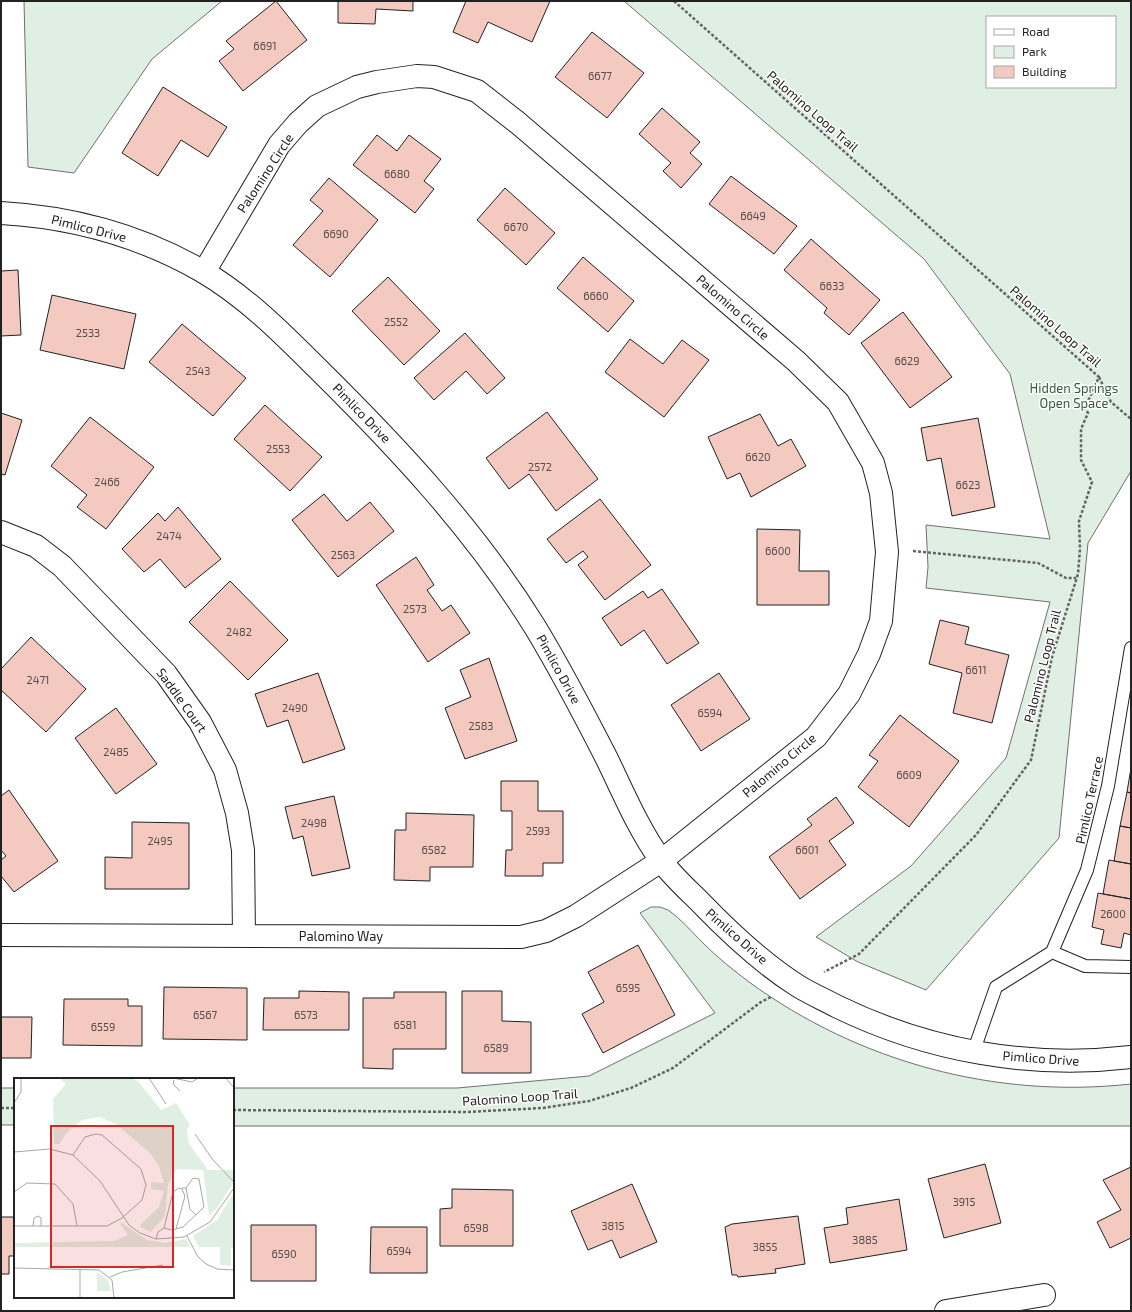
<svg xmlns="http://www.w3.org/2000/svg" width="1132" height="1312" viewBox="0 0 1132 1312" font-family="'Exo 2',sans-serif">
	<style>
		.green { fill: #e0efe3; stroke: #6f6f6f; fill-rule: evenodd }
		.building { fill: #f3c9c0; stroke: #222 }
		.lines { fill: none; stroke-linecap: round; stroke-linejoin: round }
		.service-casing { stroke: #222; stroke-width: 14 }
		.minor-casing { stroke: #222; stroke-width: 24 }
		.tertiary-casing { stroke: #222; stroke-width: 24 }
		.path { stroke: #646464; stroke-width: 2.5; stroke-dasharray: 3 2; stroke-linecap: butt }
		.service { stroke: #fff; stroke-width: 12 }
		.minor { stroke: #fff; stroke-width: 22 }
		.tertiary { stroke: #fff; stroke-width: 22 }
		.labels { text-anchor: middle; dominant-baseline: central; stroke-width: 3; stroke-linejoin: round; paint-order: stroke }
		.number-label { font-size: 11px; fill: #564c4a }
		.street-label { font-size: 13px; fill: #222; stroke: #fff }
		.park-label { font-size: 13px; fill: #2f5e38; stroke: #fff }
		.inset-road { fill: none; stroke: #a7a7a7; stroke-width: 1 }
		.view { fill: #d62828; fill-opacity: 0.15; stroke: #d62828; stroke-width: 2 }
		.inset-edge { fill: none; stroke: #222; stroke-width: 2 }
	</style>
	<rect width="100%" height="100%" fill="#fff"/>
	<path class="green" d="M24,1h198l-70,58 -78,114 -46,-6z
		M624,1h507v470l-43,72 -29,295 -133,152 -68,-28 -42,-25 95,-71 95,-108 44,-156 -124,-14 2,-21 -2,-42 124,14 -40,-165 -86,-115zM987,17h128v70h-128z
		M651,907h9l8,3c13,9 24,22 35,33 14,14 30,27 46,39 110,80 246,117 382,102v42h-898v-38h224l132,-12 126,-63 -75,-100z
		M1,1088h14v37h-14z"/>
	<path class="building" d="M276,1l31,39 -64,51 -24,-30 15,-12 -8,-8z
		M338,1h75v10l-37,-2 -1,15 -37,-1z
		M466,1h84l-18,41 -44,-20 -10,21 -25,-11z
		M592,32l52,41 -37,45 -52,-41z
		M163,87l64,40 -19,30 -27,-17 -23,36 -36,-23z
		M662,108l38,34 -10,11 12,11 -21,24 -18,-17 8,-8 -32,-29z
		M377,135l20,16 12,-16 32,24 -17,22 10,8 -19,24 -62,-48z
		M731,176l66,50 -23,28 -65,-50z
		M329,178l49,42 -48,57 -37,-32 30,-34 -13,-11z
		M505,188l50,45 -29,32 -49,-45z
		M811,239l69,61 -31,35 -25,-22 3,-5 -43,-38z
		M583,257l51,44 -26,31 -51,-44z
		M18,270l3,65 -20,1v-65z
		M388,277l52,54 -36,34 -52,-54z
		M52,295l84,19 -12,55 -84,-19z
		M903,312l49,65 -42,31 -49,-65z
		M182,324l64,54 -33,38 -64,-54z
		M465,333l40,45 -18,16 -21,-23 -32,29 -20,-22z
		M630,339l33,25 19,-24 27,20 -45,57 -59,-45z
		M265,405l57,52 -32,34 -56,-52z
		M547,412l51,67 -42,32 -27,-37 -20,15 -23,-31z
		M1,413l21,7 -17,55 -4,-1z
		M760,414l18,32 13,-7 15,27 -55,31 -11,-24 -13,6 -19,-42z
		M90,417l64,50 -48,62 -29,-22 10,-12 -36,-29z
		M978,418l17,89 -43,9 -11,-58 -14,3 -6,-33z
		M324,494l23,27 23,-19 24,29 -56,46 -46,-57z
		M600,499l51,66 -46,35 -27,-35 10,-8 -5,-6 -17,12 -19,-24z
		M178,507l43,52 -36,29 -25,-29 -16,13 -22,-23 36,-36 7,8z
		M757,529l43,1 -1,41h30v34h-72z
		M416,557l18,28 -7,5 15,21 9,-6 19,28 -42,29 -52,-77z
		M230,581l58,59 -40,40 -59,-58z
		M662,589l37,54 -32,21 -23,-34 -23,16 -19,-28 41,-27 5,7z
		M940,620l29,7 -4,17 44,11 -17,68 -39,-10 9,-40 -33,-9z
		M31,637l55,52 -40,43 -45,-42v-21z
		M489,658l28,83 -52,18 -20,-51 26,-11 -11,-27z
		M318,673l27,76 -42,14 -15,-43 -21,7 -12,-33z
		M719,673l31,46 -49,32 -30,-46z
		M116,708l41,56 -41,30 -41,-56z
		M900,715l59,46 -50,66 -51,-40 20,-26 -9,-6z
		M1131,768v25l-4,-1z
		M501,781h37v30h25v52h-20v13h-38l1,-26h6v-39h-11z
		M9,790l49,71 -44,31 -13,-16v-16l5,-4 -5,-6v-54z
		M1127,792l4,1v35l-11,-2z
		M334,796l16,72 -38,8 -9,-40 -10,3 -8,-32z
		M836,797l18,26 -25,18 17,24 -46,34 -31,-42 43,-32 -5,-6z
		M406,813l68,2 -1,52h-43v14l-36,-1 1,-50h11z
		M132,822l57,1v66h-84v-32l27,1z
		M1120,826l11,2v36l-17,-3z
		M1109,860l22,4v35l-28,-5z
		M1098,893l33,6v36l-7,-2 -3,15 -20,-4 3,-14 -12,-3z
		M638,945l37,70 -72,38 -21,-39 22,-12 -16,-30z
		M164,987l83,1v52l-84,-1z
		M299,991l50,1v38h-86l1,-32h35z
		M462,991h40v30l29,1v51h-69z
		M394,992h52v57h-53v20l-30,-1v-70h31z
		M64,999h64v7h14v40l-79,-1z
		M1,1017h31l-1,41h-30z
		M985,1164l16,59 -57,15 -16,-59z
		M1131,1167v71l-21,10 -13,-26 24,-12 -18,-30z
		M632,1184l25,58 -37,16 -8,-18 -24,10 -17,-39z
		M452,1189l61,1v56h-73v-37l12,-1z
		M899,1199l8,51 -77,13 -6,-35 24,-4 -2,-16z
		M798,1216l7,48 -30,5 1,4 -38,4 -1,-2h-5l-7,-48 7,-3z
		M1,1217h14v39h-6v18h-8z
		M251,1225h65v56h-65z
		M371,1227h56v46h-57z"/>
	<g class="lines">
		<defs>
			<path id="service" d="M1052,952l33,14 46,1
				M973,1053l23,-66 56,-35 35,-82 21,-84 23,-138"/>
			<path id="minor" d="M1,532l35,14 26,20 104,108 34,48 25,48 12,43 6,37 1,86
				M1,935l520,2 25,-6 30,-15 85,-55 155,-124 33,-43 20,-40 12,-33 6,-69 -6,-59 -8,-30 -35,-61 -42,-41 -278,-238 -41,-32 -43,-14 -17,-1 -40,6 -20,5 -40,19 -19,17 -19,22 -75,127
				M946,1311l98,-16"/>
			<path id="tertiary" d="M1,213c70,4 140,23 201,58 43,25 80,62 115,97 80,79 158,162 218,259 26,43 49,87 72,132 16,33 31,69 53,100 11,16 27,30 41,44 27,28 64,62 97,83 13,8 27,14 40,21 91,44 192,62 293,50"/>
		</defs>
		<use href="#service" class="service-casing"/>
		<use href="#minor" class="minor-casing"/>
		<use href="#tertiary" class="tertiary-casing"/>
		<path class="path" d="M674,1l425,376 -14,31 3,5 -7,16v31l11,22 -13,39 1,28 -2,25 -26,83 -21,103 -55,75 -117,119 -35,18
			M1099,377l12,25 20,17
			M913,551l125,12 28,15h10
			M1,1108h14
			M233,1110l233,2 77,-4 46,-7 42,-13 42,-20 88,-66 10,-5"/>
		<use href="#service" class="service"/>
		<use href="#minor" class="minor"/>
		<use href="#tertiary" class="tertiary"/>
	</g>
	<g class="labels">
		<g class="number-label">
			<text x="265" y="45">6691</text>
			<text x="600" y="75">6677</text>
			<text x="397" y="173">6680</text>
			<text x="753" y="215">6649</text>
			<text x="516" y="226">6670</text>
			<text x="336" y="233">6690</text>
			<text x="832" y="285">6633</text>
			<text x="596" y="295">6660</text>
			<text x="396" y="321">2552</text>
			<text x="88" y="332">2533</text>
			<text x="907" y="360">6629</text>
			<text x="198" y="370">2543</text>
			<text x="278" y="448">2553</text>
			<text x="758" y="456">6620</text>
			<text x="540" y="466">2572</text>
			<text x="107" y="481">2466</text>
			<text x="968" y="484">6623</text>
			<text x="169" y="535">2474</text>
			<text x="778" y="550">6600</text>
			<text x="343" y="554">2563</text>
			<text x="415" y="608">2573</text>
			<text x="239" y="631">2482</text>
			<text x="976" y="669">6611</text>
			<text x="38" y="679">2471</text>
			<text x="295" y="707">2490</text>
			<text x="710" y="712">6594</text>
			<text x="481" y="725">2583</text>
			<text x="116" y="751">2485</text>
			<text x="909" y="774">6609</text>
			<text x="314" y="822">2498</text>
			<text x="538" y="830">2593</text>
			<text x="160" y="840">2495</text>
			<text x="434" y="849">6582</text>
			<text x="807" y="849">6601</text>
			<text x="1113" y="913">2600</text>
			<text x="628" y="987">6595</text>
			<text x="205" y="1014">6567</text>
			<text x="306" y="1014">6573</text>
			<text x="405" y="1024">6581</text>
			<text x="103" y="1026">6559</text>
			<text x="496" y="1047">6589</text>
			<text x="964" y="1201">3915</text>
			<text x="613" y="1225">3815</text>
			<text x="476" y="1227">6598</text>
			<text x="865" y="1239">3885</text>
			<text x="765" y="1246">3855</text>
			<text x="399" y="1250">6594</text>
			<text x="284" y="1253">6590</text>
		</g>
		<g class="street-label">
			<text transform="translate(813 111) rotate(41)">Palomino Loop Trail</text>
			<text transform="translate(265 173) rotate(-57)">Palomino Circle</text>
			<text transform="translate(89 228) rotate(14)">Pimlico Drive</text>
			<text transform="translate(733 307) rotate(41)">Palomino Circle</text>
			<text transform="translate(1056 326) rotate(41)">Palomino Loop Trail</text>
			<text transform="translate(362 413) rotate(46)">Pimlico Drive</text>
			<text transform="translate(1042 666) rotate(-76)">Palomino Loop Trail</text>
			<text transform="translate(559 669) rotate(61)">Pimlico Drive</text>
			<text transform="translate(182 700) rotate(54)">Saddle Court</text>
			<text transform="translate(779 765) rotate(-40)">Palomino Circle</text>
			<text transform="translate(1089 800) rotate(-78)">Pimlico Terrace</text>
			<text x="341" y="936">Palomino Way</text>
			<text transform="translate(737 936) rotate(41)">Pimlico Drive</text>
			<text transform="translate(1041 1058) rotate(4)">Pimlico Drive</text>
			<text transform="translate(520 1097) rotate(-4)">Palomino Loop Trail</text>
		</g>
		<g class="park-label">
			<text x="1074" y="388">Hidden Springs<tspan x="1074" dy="15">Open Space</tspan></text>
		</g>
	</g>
	<g transform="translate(14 1078)">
		<rect width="220" height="220" fill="#fff"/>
		<path d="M45,0h72l7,3 23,29 15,-7 14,22 -3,4 2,15 19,26h26v12l-18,27 -7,6 -6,-45 -26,-1 -9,15 -3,32 -14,16 -12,-6 20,-19 5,-16 -13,-2v-7l13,1 -5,-17 -9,-13 -34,-29 -16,-7 -18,3 -15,12 -8,12h-5l-1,-45 13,-15zM220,115v54l-3,1v18l-8,-1h-3v-18h-21l-6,-11 24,-16zM108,145l25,17 18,3 21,-4 4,8h-176v-4l100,-2 14,-6 -8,-11zM83,194l11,8 3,11h-14z" fill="#e0efe3"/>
		<path class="inset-road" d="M135,0l17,26M159,0l19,4 6,-4M212,0l8,10M160,2l-1,4 7,7M0,25l7,-11v-14M181,56l18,26 21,22M0,74l36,-3 23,6 27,26 29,44 11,8 16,6 28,-2 26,-15 24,-34M172,110l4,21 6,6M0,114l13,-9 28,1 18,20 4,22M0,148h93l15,-8 20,-18 4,-15 -5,-16 -39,-34 -6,-1 -11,3 -12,18M19,148l1,-8 4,-2 3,2v8M150,150l8,2 11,-3 21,-20 -5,-28 -6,-1 -7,10h-4M173,158l11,21 8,7 11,5 17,1M142,161l2,-7 6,-4 9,-36 6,-4 3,1 3,7 -9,33M0,190l85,2 13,10 2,18M96,199l12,-5 41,-7M66,220v-29"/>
		<path class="view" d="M37,48h122v141h-122z"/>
		<rect width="220" height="220" class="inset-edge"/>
	</g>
	<rect width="1132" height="1312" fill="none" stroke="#222222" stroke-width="4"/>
	<rect x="986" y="16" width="130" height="72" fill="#ffffff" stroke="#a7a7a7"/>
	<rect x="994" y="29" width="20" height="6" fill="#ffffff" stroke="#a7a7a7"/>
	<text x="1022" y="36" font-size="12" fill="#222222">Road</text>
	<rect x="994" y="46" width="20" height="12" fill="#e0efe3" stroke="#a7a7a7"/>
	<text x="1022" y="56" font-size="12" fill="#222222">Park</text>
	<rect x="994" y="66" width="20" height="12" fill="#f3c9c0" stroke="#a7a7a7"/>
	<text x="1022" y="76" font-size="12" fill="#222222">Building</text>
</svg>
